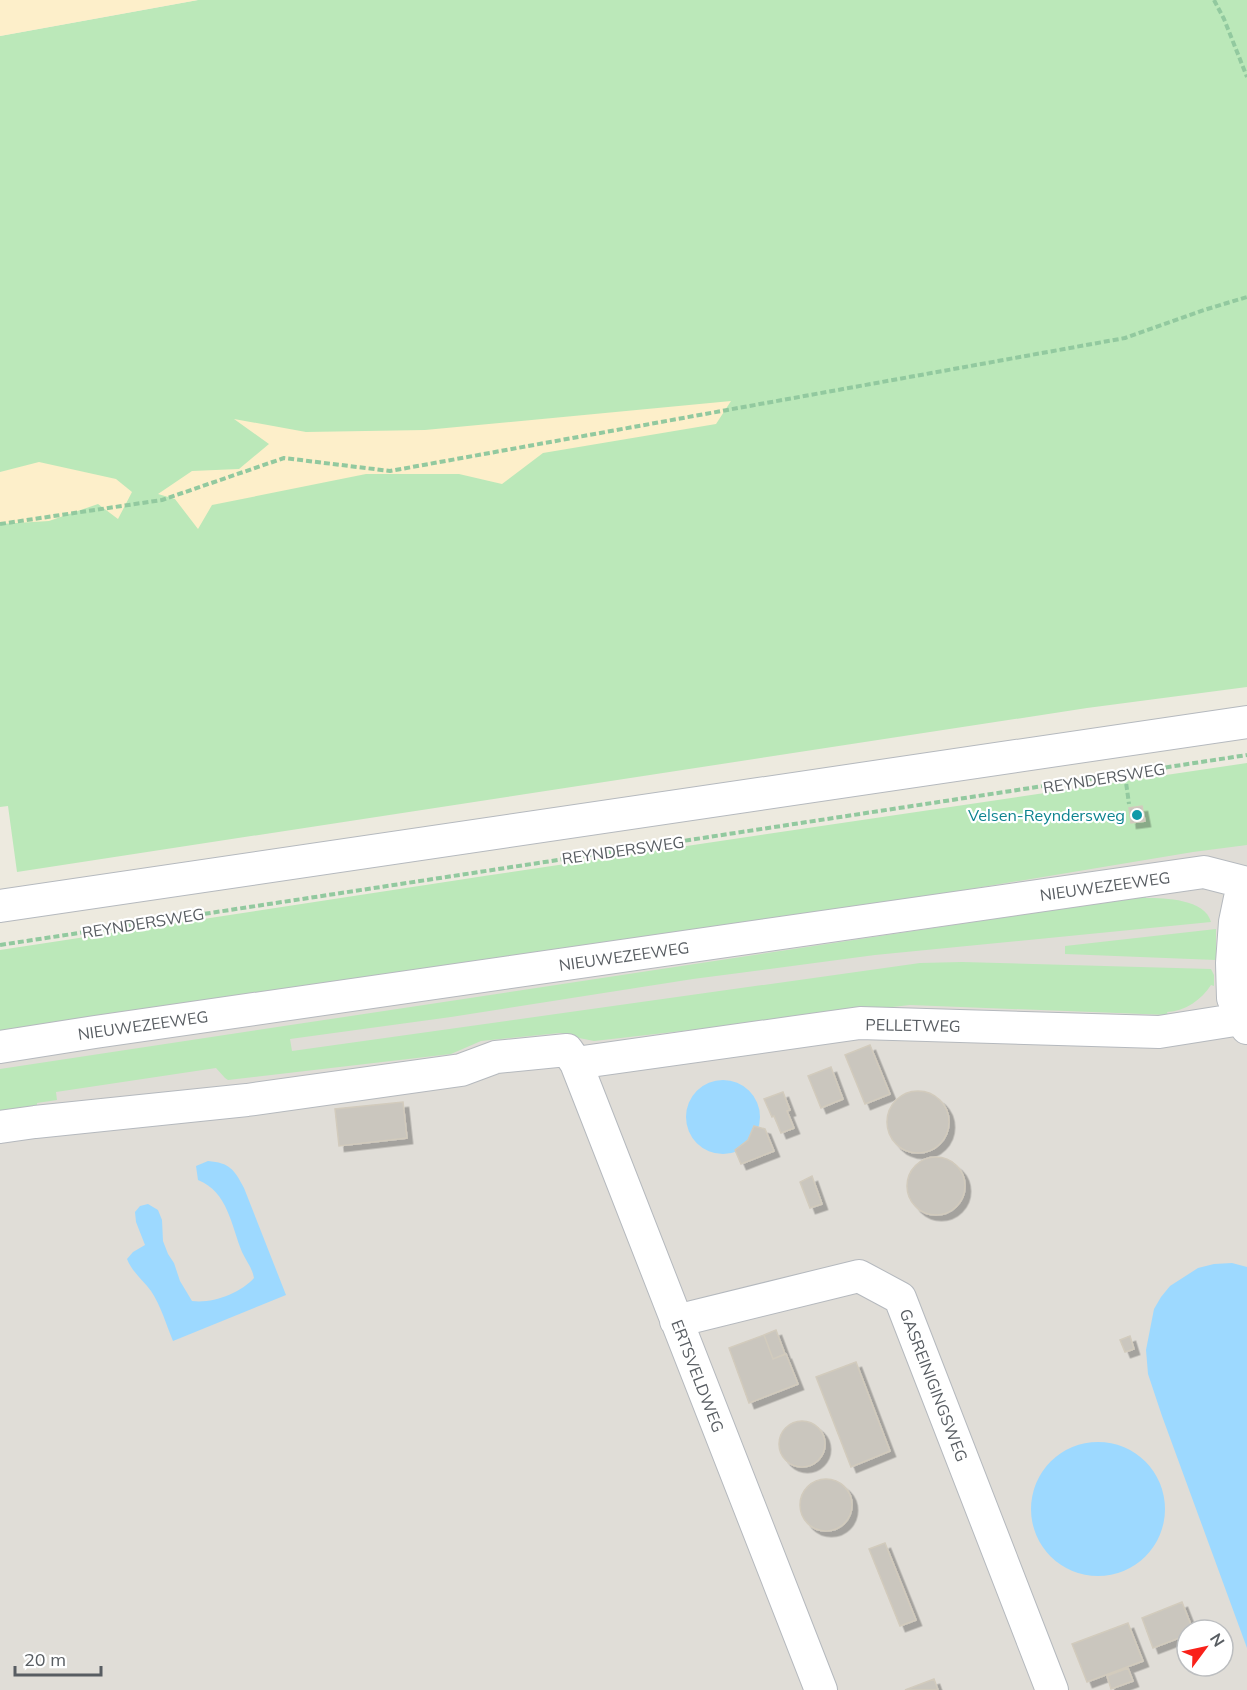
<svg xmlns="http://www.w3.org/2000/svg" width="1247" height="1690" viewBox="0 0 1247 1690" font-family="Mulish,sans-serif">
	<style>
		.industrial { fill: #e0ddd7; fill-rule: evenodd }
		.green { fill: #bbe8b9 }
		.sand { fill: #fdefca }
		.water { fill: #9dd9ff }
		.building { fill: #cac6be; stroke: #d2cbbd; stroke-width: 1.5; filter: url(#shadow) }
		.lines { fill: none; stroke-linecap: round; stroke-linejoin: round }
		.minor-casing { stroke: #b5b9be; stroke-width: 34 }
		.path { stroke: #92c99f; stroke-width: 4; stroke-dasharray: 6 3; stroke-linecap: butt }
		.minor { stroke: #fff; stroke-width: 32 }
		.culture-dot { fill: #0f9aa8; stroke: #fff; stroke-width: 2 }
		.labels { text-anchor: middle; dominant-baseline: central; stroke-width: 4.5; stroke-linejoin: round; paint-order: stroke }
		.street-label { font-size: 16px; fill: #585d62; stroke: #fff }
		.culture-label { font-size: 16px; fill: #0d838f; stroke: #fff; text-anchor: end }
	</style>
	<defs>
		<filter id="shadow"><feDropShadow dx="5.5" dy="5.5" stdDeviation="0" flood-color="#0004"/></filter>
	</defs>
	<rect width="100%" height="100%" fill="#edeadf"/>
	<path class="industrial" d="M1247,839v851h-1247v-673zM1187,1630h36v36h-36z"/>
	<path class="green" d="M198,0h1049v687l-160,21 -1070,164 -9,-66 -8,1v-771z
		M1247,763v82l-54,7 -361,60 -832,124v-86l491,-75z
		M1145,896l1,2c19,0 59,1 65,24l-336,33 -182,24 -242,38 -161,22 2,12 628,-88 42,-1 249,7 3,6v11l-3,-1c-10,15 -25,26 -44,27l1,3 -258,-10 -316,36 -20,-4 -14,-4 -79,8 -30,13 -223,26 -3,-2 -9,-10 -160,24 1,8 -20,3v2l-37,6v-42z
		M1216,929v31l-151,-6v-8z"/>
	<path class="sand" d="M0,0h198l-198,36z
		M731,401l-15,23 -173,29 -41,31 -43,-10h-93l-154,31 -14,24 -23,-30 -17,-5 34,-23 47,-2 30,-25 -35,-25 72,13 119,-2z
		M39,462l77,17 16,13 -14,27 -20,-15 -49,17 -49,3v-52z"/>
	<path class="water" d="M686 1117a37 37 0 1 1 74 0a37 37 0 1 1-74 0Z
		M208,1161c22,2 26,8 36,27l42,107 -113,46c-7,-17 -12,-35 -22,-50 -8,-11 -19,-19 -24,-32l6,-7 12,-7 -9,-23 -1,-10 5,-6 8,-2 10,6 4,10 1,21 5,13 6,9 6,18 12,20c20,3 49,-8 62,-23 -2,-11 -8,-17 -12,-26 -11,-27 -14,-60 -44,-72l-2,-14z
		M1232,1263l15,4v381l-85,-232 -14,-42 -2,-24 8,-41 7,-12 9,-11 28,-18 16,-4z
		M1031 1509a67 67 0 1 1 134 0a67 67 0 1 1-134 0Z"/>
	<path class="building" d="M1142,806l3,15 -14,2 -2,-15z
		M870,1045l20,49 -25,10 -20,-49z
		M831,1067l12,32 -22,9 -13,-32z
		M887 1122a31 31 0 1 1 62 0a31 31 0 1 1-62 0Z
		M783,1092l7,18 -3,1 7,17 -13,5 -7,-17 -2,1 -8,-18z
		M403,1102l4,36 -68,8 -4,-37z
		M754,1126l11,3 9,22 -33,13 -6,-14 13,-10z
		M907 1186a29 29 0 1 1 58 0a29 29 0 1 1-58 0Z
		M812,1176l10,28 -12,4 -10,-26z
		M776,1330l9,24 -12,5 -9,-24z
		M764,1335l9,24 13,-5 12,30 -49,19 -20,-55z
		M1130,1336l4,13 -9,3 -5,-12z
		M856,1362l34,89 -39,16 -35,-90z
		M779 1444a23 23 0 1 1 46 0a23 23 0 1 1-46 0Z
		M800 1505a26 26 0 1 1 52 0a26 26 0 1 1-52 0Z
		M885,1543l31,77 -16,6 -31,-77z
		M1182,1602l11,28h-6v5l-34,13 -11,-30z
		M1128,1623l15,38 -56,21 -15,-38z
		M1128,1668l5,13 -22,8 -4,-13z
		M934,1679l4,11h-33z"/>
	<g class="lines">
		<defs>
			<path id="minor" d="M1247,888l-7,10 -5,24 -3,41 1,35 8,21 6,9
				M0,906l1247,-184
				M0,1047l95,-15 1109,-160 43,11
				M576,1063l284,-40 299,9 82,-13
				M0,1127l35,-5 212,-22 214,-30 35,-13 71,-7 9,13 245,627
				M676,1321l183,-45 41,22 152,392"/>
		</defs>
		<use href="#minor" class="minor-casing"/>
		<path class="path" d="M1214,0l10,19 23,58
			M0,524l162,-24 122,-42 106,13 735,-133 79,-28 43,-13
			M1125,775l4,29
			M0,945l1247,-190"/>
		<use href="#minor" class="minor"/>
	</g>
	<circle class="culture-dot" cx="1137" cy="815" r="6"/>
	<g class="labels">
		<g class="street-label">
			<text transform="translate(1104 778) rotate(-9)">REYNDERSWEG</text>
			<text transform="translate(623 850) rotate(-8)">REYNDERSWEG</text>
			<text transform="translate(1105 886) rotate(-8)">NIEUWEZEEWEG</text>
			<text transform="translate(143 923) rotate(-9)">REYNDERSWEG</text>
			<text transform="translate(624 956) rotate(-8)">NIEUWEZEEWEG</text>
			<text transform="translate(143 1025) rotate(-8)">NIEUWEZEEWEG</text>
			<text transform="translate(913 1025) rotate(1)">PELLETWEG</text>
			<text transform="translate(698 1376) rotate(69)">ERTSVELDWEG</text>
			<text transform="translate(934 1385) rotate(69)">GASREINIGINGSWEG</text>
		</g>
		<g class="culture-label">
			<text x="1125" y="815">Velsen-Reyndersweg</text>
		</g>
	</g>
	<g transform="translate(1205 1648) rotate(57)"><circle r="28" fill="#ffffff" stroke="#bcbec0" stroke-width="1.5"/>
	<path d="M0-4.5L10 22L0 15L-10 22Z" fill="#f9211a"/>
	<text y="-9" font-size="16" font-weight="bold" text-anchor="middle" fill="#585d62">N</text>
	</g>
	<path d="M15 1666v9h86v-9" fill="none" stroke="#585d62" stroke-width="3"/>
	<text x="24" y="1666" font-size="18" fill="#585d62" stroke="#ffffff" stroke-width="4.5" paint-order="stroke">20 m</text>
</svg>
